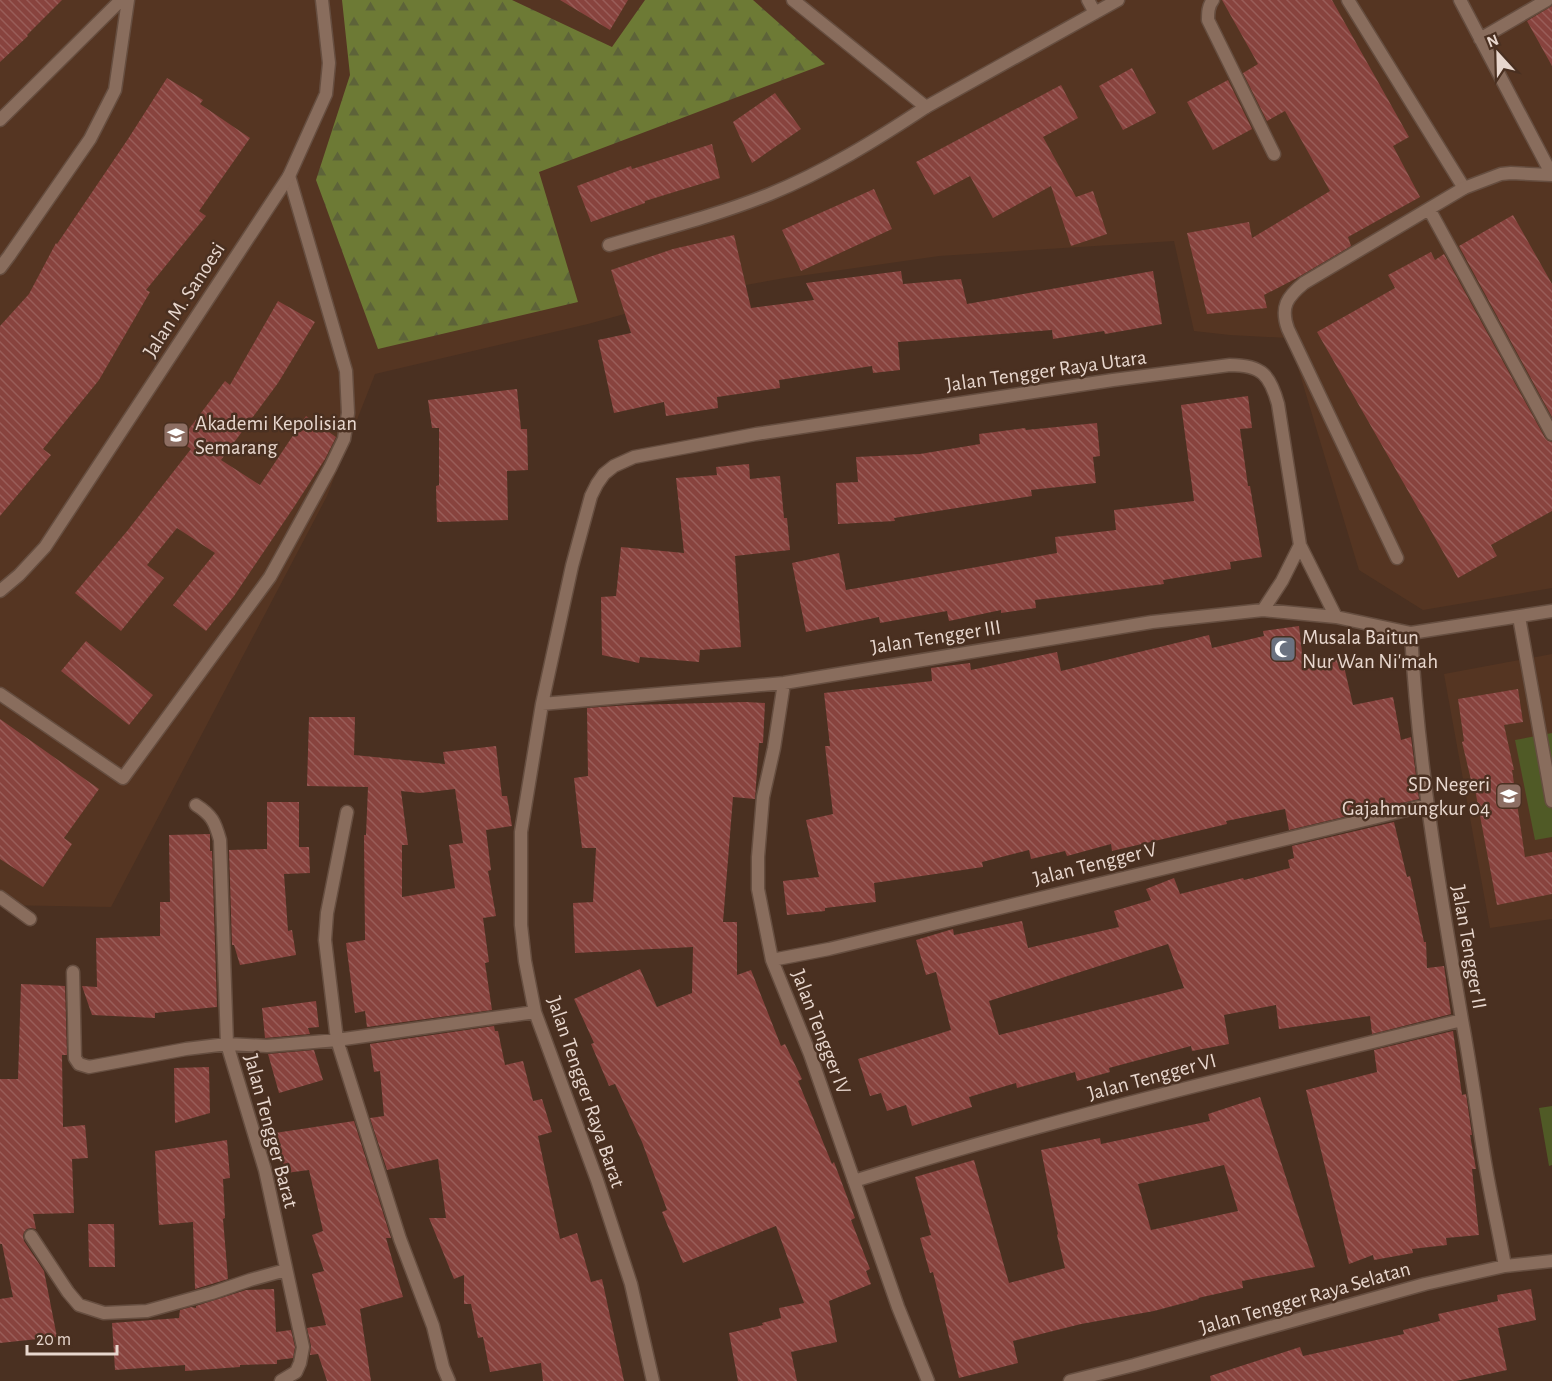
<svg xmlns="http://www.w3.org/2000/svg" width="1552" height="1381" viewBox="0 0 1552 1381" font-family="'Alegreya Sans',sans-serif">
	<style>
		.built { fill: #553522 }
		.green { fill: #505a26 }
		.forest { fill: url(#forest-firs) }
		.building { fill: url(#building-back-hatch); fill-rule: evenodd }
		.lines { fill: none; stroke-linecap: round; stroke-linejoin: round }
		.service-casing { stroke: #664e40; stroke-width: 15 }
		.minor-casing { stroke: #664e40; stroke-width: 15 }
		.service { stroke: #896d5d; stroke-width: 12 }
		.minor { stroke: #896d5d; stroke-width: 12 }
		.labels { text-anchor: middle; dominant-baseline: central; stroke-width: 5; stroke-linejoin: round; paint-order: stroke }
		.street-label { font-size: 21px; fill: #e8d7ce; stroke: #4a3021 }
		.poi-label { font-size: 21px; fill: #e8d7ce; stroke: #4a3021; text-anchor: start }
	</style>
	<defs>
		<pattern id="forest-firs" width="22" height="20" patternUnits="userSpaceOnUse" patternTransform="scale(1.5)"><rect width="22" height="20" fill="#6d7a35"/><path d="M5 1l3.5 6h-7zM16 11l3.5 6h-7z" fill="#5d6339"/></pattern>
		<pattern id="building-back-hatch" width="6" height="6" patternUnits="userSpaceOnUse" patternTransform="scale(1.5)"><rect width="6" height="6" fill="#88433e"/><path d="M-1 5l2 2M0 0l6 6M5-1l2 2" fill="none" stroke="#995d59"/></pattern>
	</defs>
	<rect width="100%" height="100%" fill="#4a3021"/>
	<path class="built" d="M0,0h1552v588l-129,22 -64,-40 -70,-232 -59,-3 -36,-4 -20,-90 -235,15 -154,22 -84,15 -113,31 -213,50 -48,122 -216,411 -111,-2z
		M1552,654v265l-62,9 -46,-254z"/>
	<path class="green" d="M1552,733v104l-17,3 -20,-100z
		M1552,1106v59l-3,1 -10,-58z"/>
	<path class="forest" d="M342,0h170l100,47 33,-47h108l72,64 -286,108 39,130 -200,47 -62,-169 34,-105z"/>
	<path class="building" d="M0,0h62l-35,35 1,1 -28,26z
		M560,0h68l-18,30z
		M1222,0h110l77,137 -16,9 27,51 -72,40 3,9 -56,33 -31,16 3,13 -60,6 -20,-81 62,-11 3,16 78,-47 -45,-80 -18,10 -24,-48 15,-9z
		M1552,6v60l-25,-45z
		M1132,68l24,45 -33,17 -24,-44z
		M167,78l36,22 -3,4 50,34 -51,73 7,5 -60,74 4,2 -51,88 -56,69 8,6 -51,61v-190l29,-32 27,-51 1,1 71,-105z
		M1228,80l24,49 -39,21 -26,-48z
		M1061,85l17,33 -35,19 33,60 17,-6 14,43 -36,12 -20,-60 -58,32 -23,-42 -36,19 -18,-33z
		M775,93l26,36 -49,34 -19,-41z
		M712,144l8,34 -75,23v2l-54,19 -14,-36 54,-20 1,3z
		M874,189l18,40 -91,42 -19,-41z
		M1513,215l39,69v133l-93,-171z
		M734,235l17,73 63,-8 -8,-17 95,-12 2,13 58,-5 6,25 186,-33 9,53 -57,10 -1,-3 -51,8 -1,-9 -154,12 2,28 -27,3 -1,-7 -93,14 1,8 -63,9 1,11 -52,8 -2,-14 -50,11 -16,-73 33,-7 -20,-63 62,-21z
		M1431,252l4,8 9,-6 101,184 3,3 4,1v69l-61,34 6,11 -39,22 -141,-246 78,-44 -7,-13z
		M278,301l37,21 -37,61 -57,77 39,25 46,-69 30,21 -11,22 -31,48 -60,89 -28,35 -33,-26 42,-52 -38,-25 -30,37 17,13 -43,53 -46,-38 53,-63 63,-81 -11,-8 45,-60 5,4z
		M517,389l4,40h6l1,41 -21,1 1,49 -71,2 -1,-36 3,-1v-57h-7l-4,-28z
		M1248,396l4,32 -12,1 8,57h2l12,71 -32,5 1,7 -68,11 1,4 -129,16 1,8 -35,5v-3l-52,11 -2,-10 -67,12 -1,-6 -73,15 -14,-69 47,-10 7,37 211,-37 -2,-16 61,-7 -2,-20 80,-9 -13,-96z
		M1097,423l3,33 -7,1 3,26 -65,7 1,6 -138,22 1,3 -57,3 -2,-41 22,-1 -2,-25 64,-3 60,-10 -1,-10 46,-6 1,2z
		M749,464l1,15 30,-3 4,42h3l3,32 -55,6 6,91 -41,3 -1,12 -59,-5 -1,6 -37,-8 -1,-58 15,-1 5,-49 63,6 -8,-75 41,-3 -1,-8z
		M1299,626l5,44 38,-12 11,47 40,-8 8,43 10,-3 8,62 -130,31 -4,-21 -59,12 1,3 -115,27 -1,-7 -44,12 -2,-5 -34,8 -2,-9 -47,12 1,5 -109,16 2,19 -51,6v3l-38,4 -4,-34 36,-4 -13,-57 27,-6 -8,-68h5l-6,-53 108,-12 -1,-13 39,-5 1,7 86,-18 4,19 148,-36 3,13 52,-12 -1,-5z
		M86,641l67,54 -24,30 -68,-54z
		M1518,689l5,33 -19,3 10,45h-2l13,87 27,-5v42l-55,11 -24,-126 -2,1 -9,-38 2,-1 -6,-42z
		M746,702l19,1 -2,40h-4l-4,56 -22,-2 -10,125h14v53l14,-5 30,76 4,-2 17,35 -4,2 34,83 2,-2 21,56 -4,2 19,49 -4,2 5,13 -42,17 8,41 -46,10 6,29h-59l-9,-48 34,-8 -1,-2 19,-5 -2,-10 25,-5 -28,-77 -93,37 -21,-51 5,-2 -25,-68 -27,-58 -6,2 -18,-42 3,-1 -20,-44 66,-30 17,38 35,-14 1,-46 -118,6 -2,-50 20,-1 3,-54h-14l-8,-70 14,-2 -1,-68 43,-3z
		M309,717h46l-1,38 91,9 -2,-12 53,-6 6,50h5l5,30 -26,4 5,40 -3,1 8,45 -13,2 6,44 -4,1 7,47 -125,17 -2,-16 -10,2 -9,-70 19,-3 -1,-105h2l2,-48 -61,-1zM455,789l8,54 -14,2 6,43 -53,9v-52h6l-7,-54 19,2z
		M0,719l99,70 -35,49 8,6 -29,43 -43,-28z
		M267,802h32v45h10l1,26 -26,1 4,57 4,-1 4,25 -56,10 -6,-20h-2l-3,-95 38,-1z
		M1394,822l13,55 3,-1 14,66h2l1,26 17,-2 7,48 -79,20 -2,-18 -91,13 -3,-24 -52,10 5,29 -37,7 -1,-5 -82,22 1,4 -33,9 -2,-9 -58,16 -1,-5 -47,14 3,10 -60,19 -6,-21 -19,6 -6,-18 -11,3 -12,-37 93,-29 -15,-58 -10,3 -10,-35 37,-11 1,6 68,-14 6,27 91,-21 -5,-16 37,-11 -5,-11 28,-11 6,16 63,-16 1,2 46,-12 -2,-8 6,-2 -2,-12zM1168,944l16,44 -185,47 -10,-34z
		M210,834v17h2l5,156 -62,6v5l-63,-3 -10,-29 15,1 -1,-49 64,-2v-34h10l-1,-67z
		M21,984l44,2 2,69h-5l1,72 22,-2 3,33 -16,1 2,54 -41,1 3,15 -5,-1 -4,1 -3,3 -1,4 1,5 20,30 13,66 -57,6v-44l13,-2 -11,-53h-2v-165h18z
		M316,1001l3,26 -11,1 2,6 -45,4 -3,-30z
		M494,1026l1,5h3l7,34 18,-4 10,40 9,-2 10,33 -14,4 22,103 17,-6 14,49 11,-3 22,102h-81l-2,-18 -51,9 -7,-35 -5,1 -7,-34h-7v-29l-10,4 -25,-61h17l-8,-59 -51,11 -17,-52 14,-2 -4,-45 -6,1 -4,-28z
		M1453,1031l9,64 4,-1 6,41h-2l6,34h-4l7,66 -33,3 1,7 -35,4 1,4 -39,7 -1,-5 -24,9 -43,-174 71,-18 -3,-22z
		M314,1050l9,30 -44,13 -11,-39z
		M209,1067l1,46 -35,10 -1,-55z
		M1260,1097l55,170 -73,14 1,7 -45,10 1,1 -45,12 -73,13 -68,17 5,22 -59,15 -26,-106 -3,1 -10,-35 11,-3 -16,-58 59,-17 35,123 56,-15 -8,-33 1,-1 -17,-84 59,-12 1,6 109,-23 -2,-7zM1224,1165l14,46 -87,19 -13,-46z
		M354,1121l37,117h-5l17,59 -43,12 11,72h-44l-9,-27 -8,1 1,-9 -4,-18 19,-3 -14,-51 12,-3 -12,-36 11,-4 -14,-61 -23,3 -11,-40z
		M227,1140l3,38 -7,1 2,39 -2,1 5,60 -33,10 -2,-67 -34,3 -4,-74z
		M88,1224h26l1,43h-26z
		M274,1289l2,43 15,-2 4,17 -2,11 -16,2v4l-37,1v2l-55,4v-6l-70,5 -3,-47 67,-5 1,-8 11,-3 5,1v-2l50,-16z
		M1531,1289l5,31 -38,8 9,42 -51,11h-245l-1,-5 90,-29 3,9 101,-22 -1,-4 37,-9 -2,-7 60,-13 -1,-6z"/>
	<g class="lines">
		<defs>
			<path id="service" d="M1213,0c-5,6 -5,13 -5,20l66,134
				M1348,0l116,188
				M0,120l121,-120
				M609,245c54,-16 109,-30 161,-51 56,-23 106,-54 156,-87
				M0,268l9,-12 81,-117 25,-49 13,-90
				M1519,617l33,184
				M0,694l123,84 147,-201 60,-109 14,-29 4,-26 -2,-42 -57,-195
				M0,897l30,22"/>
			<path id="minor" d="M793,0l133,107 192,-107
				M1088,0l7,13
				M1460,0l92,175
				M1480,39l67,-39
				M1429,209l123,225
				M1397,558l-109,-229c-8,-22 -1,-32 16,-46l160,-95 37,-14 10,-1 41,2
				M0,591l19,-16 26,-28 244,-371 37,-82 3,-31 -7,-63
				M1263,610l19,-29 18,-36
				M1411,633c7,131 29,258 51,387 8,43 14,86 21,130 6,39 15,77 22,116
				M784,683l-10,65 -11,49 -5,60v32l14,71 38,94 88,253 30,74
				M542,704l242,-21 368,-61 111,-12 73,7
				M196,805c16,10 19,17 24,35l7,204 38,126 38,177 -3,16 -4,9 -15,9
				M347,812l-20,101 -2,27 12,100 63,199 33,87 10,41 6,14
				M772,960l57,-11 598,-144
				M73,972l2,86 4,6 10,3 97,-18 41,-5 40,2 70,-6 198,-28
				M854,1181c200,-63 405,-111 608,-161
				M31,1236l37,56 11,13 25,8 43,-2 65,-18 38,-13 36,-10
				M653,1381l-22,-97 -34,-104 -62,-168 -10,-51 -4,-36v-93l21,-128 30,-138 19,-70 6,-12 7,-10 10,-8 20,-9 122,-23 357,-54 117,-15c32,0 40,10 48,39l22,141 36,72 75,16 141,-22
				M1070,1381l64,-16 291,-81 80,-18 47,-5"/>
		</defs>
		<use href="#service" class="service-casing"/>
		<use href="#minor" class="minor-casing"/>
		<use href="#service" class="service"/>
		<use href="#minor" class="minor"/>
	</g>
	<defs>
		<symbol id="university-square" viewBox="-11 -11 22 22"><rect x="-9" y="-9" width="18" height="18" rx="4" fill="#8d6e63" stroke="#4a3021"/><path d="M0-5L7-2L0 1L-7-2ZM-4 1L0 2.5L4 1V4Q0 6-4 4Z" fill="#fff"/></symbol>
		<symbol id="mosque-square" viewBox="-11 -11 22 22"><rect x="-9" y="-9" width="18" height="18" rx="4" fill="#6b7280" stroke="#4a3021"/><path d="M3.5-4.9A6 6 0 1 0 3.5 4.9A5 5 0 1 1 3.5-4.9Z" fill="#fff"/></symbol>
		<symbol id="school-square" viewBox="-11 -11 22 22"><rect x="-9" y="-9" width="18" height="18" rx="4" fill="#8d6e63" stroke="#4a3021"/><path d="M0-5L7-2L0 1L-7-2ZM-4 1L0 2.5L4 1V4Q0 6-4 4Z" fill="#fff"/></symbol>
	</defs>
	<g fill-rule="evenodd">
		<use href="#university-square" x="161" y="420" width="30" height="30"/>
		<use href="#mosque-square" x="1268" y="634" width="30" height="30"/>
		<use href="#school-square" x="1494" y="781" width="30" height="30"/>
	</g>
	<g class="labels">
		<g class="street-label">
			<text transform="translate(184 300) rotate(-57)">Jalan M. Sanoesi</text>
			<text transform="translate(1046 371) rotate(-8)">Jalan Tengger Raya Utara</text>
			<text transform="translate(936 637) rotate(-9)">Jalan Tengger III</text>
			<text transform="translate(1095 864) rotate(-14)">Jalan Tengger V</text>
			<text transform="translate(1469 947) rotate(80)">Jalan Tengger II</text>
			<text transform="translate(821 1032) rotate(69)">Jalan Tengger IV</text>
			<text transform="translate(1152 1077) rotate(-15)">Jalan Tengger VI</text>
			<text transform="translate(586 1092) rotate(71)">Jalan Tengger Raya Barat</text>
			<text transform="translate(271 1131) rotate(75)">Jalan Tengger Barat</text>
			<text transform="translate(1305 1298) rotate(-16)">Jalan Tengger Raya Selatan</text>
		</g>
		<g class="poi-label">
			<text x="195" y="423">Akademi Kepolisian<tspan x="195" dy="24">Semarang</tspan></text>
			<text x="1302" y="637">Musala Baitun<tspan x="1302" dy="24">Nur Wan Ni'mah</tspan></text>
			<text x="1490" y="784" text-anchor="end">SD Negeri<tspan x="1490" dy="24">Gajahmungkur 04</tspan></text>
		</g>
	</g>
	<g transform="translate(1498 54) rotate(338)" stroke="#4a3021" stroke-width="4.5" paint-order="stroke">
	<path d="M0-4.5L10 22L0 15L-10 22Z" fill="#e8d7ce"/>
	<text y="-9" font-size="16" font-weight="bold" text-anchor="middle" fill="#e8d7ce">N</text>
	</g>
	<path d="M27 1345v9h90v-9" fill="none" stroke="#e8d7ce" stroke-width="3"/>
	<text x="36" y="1345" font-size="18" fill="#e8d7ce" stroke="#4a3021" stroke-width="4.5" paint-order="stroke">20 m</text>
</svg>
